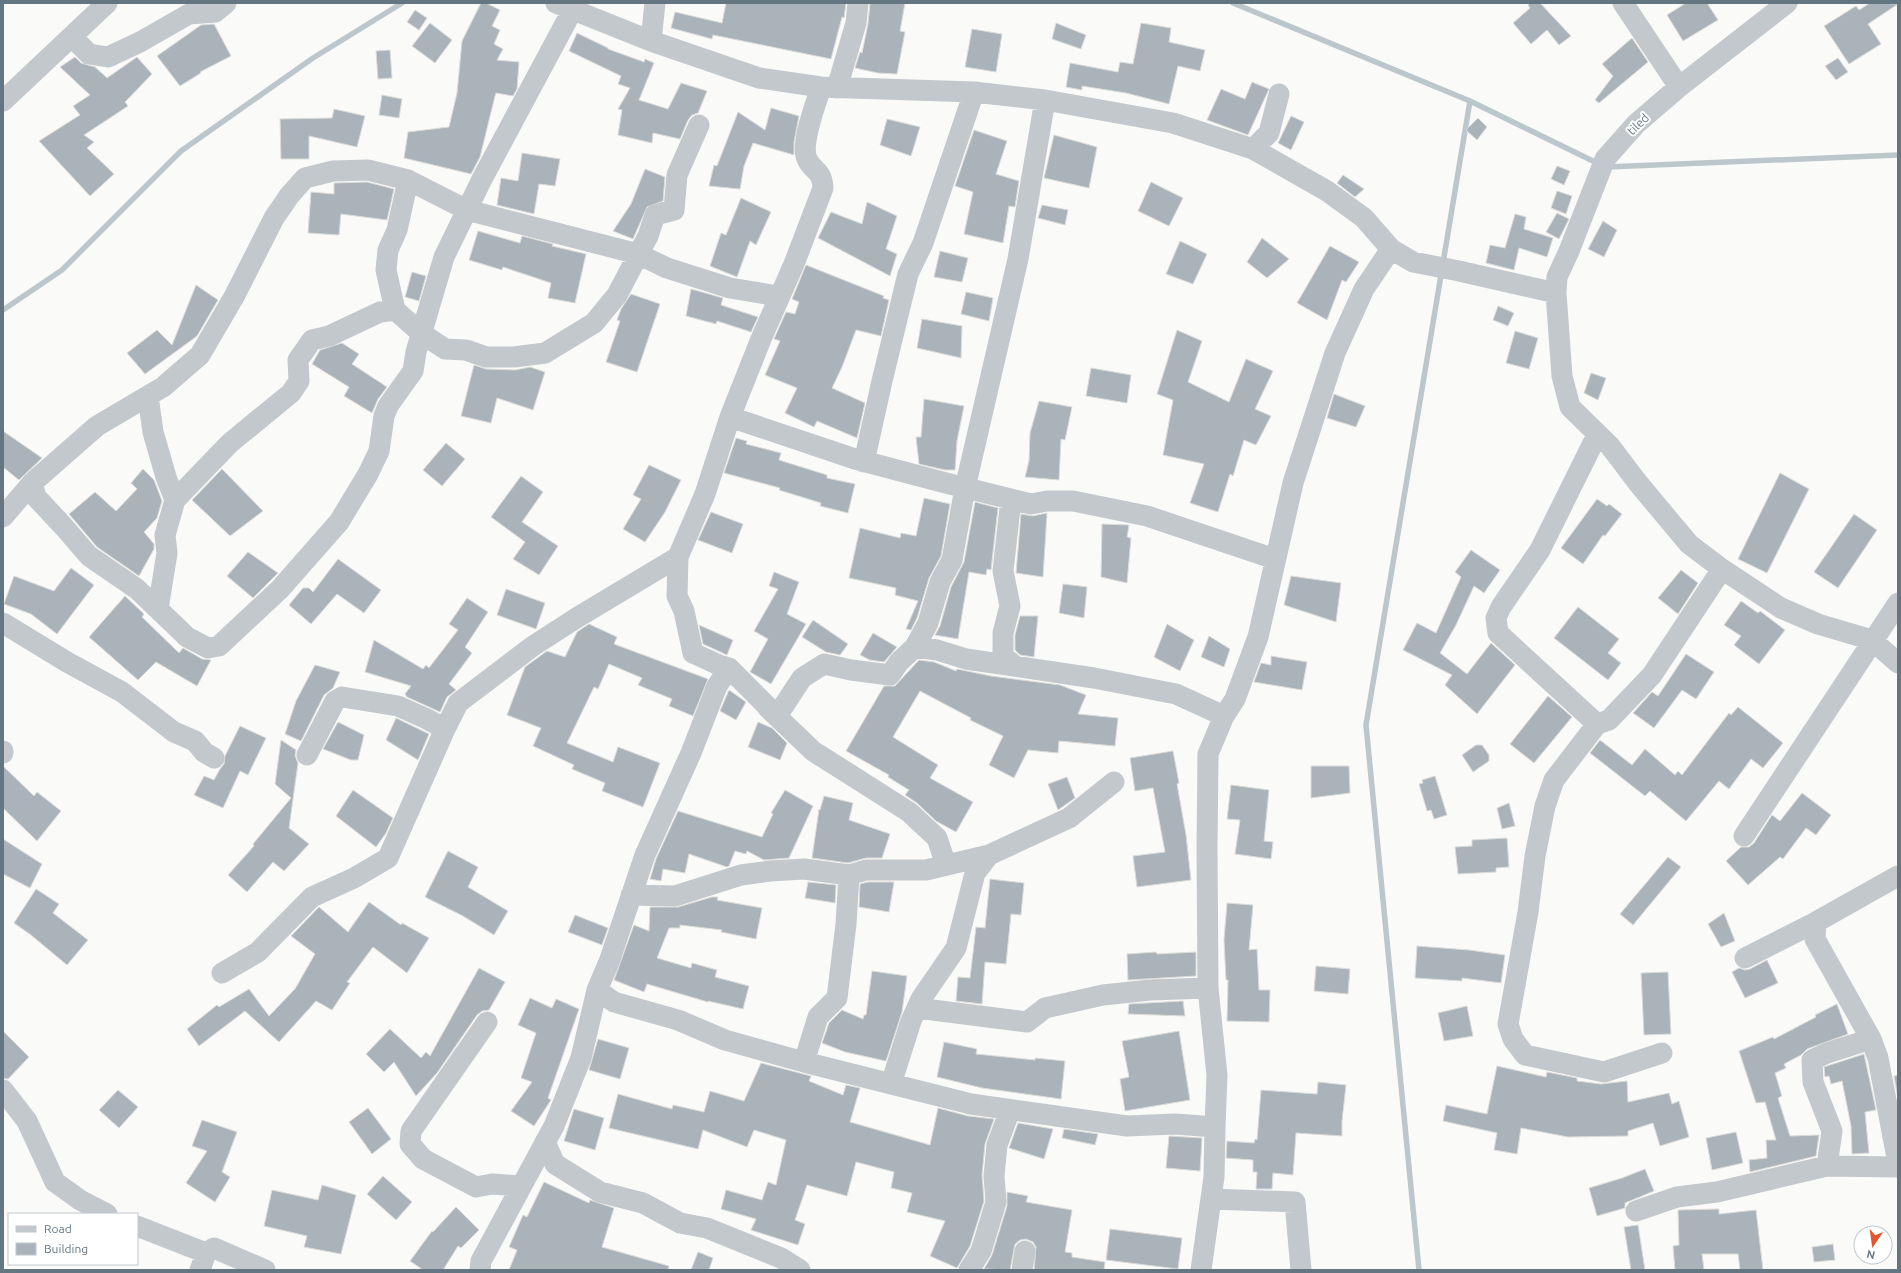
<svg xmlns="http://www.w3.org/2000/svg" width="1901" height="1273" viewBox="0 0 1901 1273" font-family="Ubuntu,sans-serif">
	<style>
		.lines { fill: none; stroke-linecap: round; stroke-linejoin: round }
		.stream { stroke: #bbc7cb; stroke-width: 5.5 }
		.building { fill: #aab3b9; stroke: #dcdcda }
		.street { stroke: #c3c8cc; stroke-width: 21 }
		.labels { text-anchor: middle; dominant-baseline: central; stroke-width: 4; stroke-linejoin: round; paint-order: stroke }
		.street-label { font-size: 12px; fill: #657683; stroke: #fff }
	</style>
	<rect width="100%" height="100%" fill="#fafaf8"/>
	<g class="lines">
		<path class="stream" d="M1233,3l237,98 129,63
			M1607,167l291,-12
			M3,310l59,-40 119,-119 132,-93 89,-55
			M1419,1270l-53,-545 104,-624"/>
	</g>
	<path class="building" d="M481,3h5l14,7 -8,16 8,4 -6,14 9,5 -6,11 22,2 -2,27 -4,7 -17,-3 -1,3 -15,61 -9,17 -67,-16 4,-26 41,-5 8,-34 5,-52z
		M726,3h120l-2,15 -2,-1 -11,42 -118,-24 -1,4 -41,-11 4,-16 47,11z
		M870,3h35l-5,28 5,1 -8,42 -19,-1 -23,-5 5,-16 2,1 6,-29z
		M1530,3h10l31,33 -12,9 -12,-15 -16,14 -18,-21 17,-15 -2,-3z
		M1686,3h21l11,17 -35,21 -16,-26z
		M1870,3l28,1 -30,20 13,20 -32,20 -25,-38 32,-20 3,4z
		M415,10l12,8 -8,12 -12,-8z
		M430,23l22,17 -17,23 -23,-17z
		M1056,23l30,12 -5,14 -29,-10z
		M1141,23l30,5 -2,14 36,8 -5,21 -22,-5 -9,38 -43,-11 -44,-7v4l-16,-3 4,-24 48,9 2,-10 13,2z
		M214,24l17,32 -31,16 1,1 -21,13 -23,-30 44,-31z
		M972,29l30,5 -6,38 -31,-5z
		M577,33l31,15v1l36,13 1,-3 9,4 -15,37 29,9 13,-26 26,8 -9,22 -6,2 -4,5 -8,19 -27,-6 -1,10 -34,-8 4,-25 -4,-1 12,-21 -12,-4 3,-8 -52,-25z
		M1632,38l16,24 -49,41 -4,-3 18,-24 -11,-12z
		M390,50l2,28 -14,1 -2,-28z
		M75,57l6,6 14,4 12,11 30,-21 15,17 -27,28 3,4 -44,29 10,7 -7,6 27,26 -24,22 -51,-55 41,-26 -7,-9 17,-11 -30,-28z
		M1838,58l10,14 -12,8 -11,-14z
		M1252,82l17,7 -21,46 -41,-15 14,-31 24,10z
		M382,95l20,4 -3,19 -20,-3z
		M771,108l28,8 -5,26v13l-41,-12 -9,23 -4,23 -31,-3 5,-21 3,1 21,-54 27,18z
		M334,109l31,7 -8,31 -48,-11v23h-28l-1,-40 52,-1z
		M1291,116l13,6 -13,28 -13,-7z
		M1478,118l9,9 -10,13 -11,-10z
		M887,119l33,8 -9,29 -31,-11z
		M974,130l33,11 -11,33 23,7 -4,26 -6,-1 -6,37 -39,-9 9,-42 -18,-6z
		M1054,135l43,12 -8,41 -45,-10z
		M522,153l38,6 -5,27 -16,-2 -5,30 -37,-9 4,-27 17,3z
		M1557,166l13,5 -6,14 -13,-6z
		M645,169l20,8 -2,24 -16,6 -14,32 -20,-8 18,-27z
		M1343,175l21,14 -9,8 -18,-14z
		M367,182l27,7 -7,31 -46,-6 -2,21 -31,-2 3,-41 23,2v-11z
		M1151,182l32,16 -14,28 -31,-15z
		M1557,191l15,5 -6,18 -15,-6z
		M741,198l30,14 -15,33 -6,-4 -13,36 -27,-11 11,-33 5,2z
		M867,202l30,14 -11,33 11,5 -7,22 -72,-38 13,-26 31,12z
		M1042,205l26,5 -3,15 -27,-7z
		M1557,213l12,6 -10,20 -13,-7z
		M1515,214l11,3 -2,12 29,9 -6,19 -28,-9 -5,22 -28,-7 4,-18 15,3z
		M1603,221l14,9 -13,27 -16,-8z
		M478,231l42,12 2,-7 31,8 -1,2 34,8 -11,49 -27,-5 3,-15 -48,-16 -1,3 -33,-10z
		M1262,238l27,21 -22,19 -20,-16z
		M1180,241l27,13 -14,30 -27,-10z
		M1330,246l29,16 -13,20 -4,-2 -15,40 -30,-17z
		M940,251l28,7 -6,24 -28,-5z
		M806,265l78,31 -1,2 6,2 -8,36 -25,-6 -14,37 -10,21 33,15 -8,35 -40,-17 -3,6 -29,-14 12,-25 -32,-13 15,-34 -6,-2 12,-27 9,2 4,-12 -7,-3z
		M412,272l14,4 -7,25 -14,-4z
		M196,285l22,15 -21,36 -52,38 -18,-21 30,-23 15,15z
		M691,289l32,9 -2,7 37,12 -7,15 -34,-11 -1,3 -30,-8z
		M966,292l27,6 -4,23 -28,-7z
		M631,294l29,10 -23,68 -31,-10 14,-41 -3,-1 4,-11z
		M1498,306l16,7 -6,13 -15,-6z
		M922,319l40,7 -1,32 -44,-10z
		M1177,330l25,11 -14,41 41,20 17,-43 27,12 -18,38 16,7 -15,29 -12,-5 -11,36 -3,-2 -12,38 -28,-9 14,-39 -41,-9 10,-55 -16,-6z
		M1515,331l23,7 -9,31 -23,-6z
		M342,343l17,11 -7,10 35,23 -9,12 -6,14 -28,-17 5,-9 -37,-23 8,-14z
		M474,365l12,4 29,1 15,-3 15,5 -12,38 -36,-12 -6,25 -30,-7z
		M1091,368l40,7 -4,28 -41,-7z
		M1591,373l15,5 -8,22 -14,-7z
		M1334,394l31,12 -9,21 -29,-9z
		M924,399l40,7 -7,35 -2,29h-10l-26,-6 -3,-27h5z
		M1039,401l33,6 -7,33 -4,-1 -2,41 -34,-3 4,-16 1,-28z
		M3,431l39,27 -23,22 -16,-13z
		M736,438l11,3 -1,3 35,9 -2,7 48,15v3l28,6 -7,29 -28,-7 1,-3 -42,-13 1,-2 -56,-15z
		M446,443l19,16 -23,27 -19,-16z
		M649,465l32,15 -16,32 -20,30 -22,-13 18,-30 -8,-4z
		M143,469l11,11 8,21 -5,17 -13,14 10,12v5l-15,27 -42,-29 -28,-33 26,-22 21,19 21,-22 -6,-6z
		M222,469l41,42 -33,25 -38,-36z
		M1780,473l29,16 -42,84 -29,-14z
		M521,476l22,16 -21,30 36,24 -19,29 -26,-16 12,-17 -34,-25z
		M924,498l26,6 -9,52 -12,22 -12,40 -6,12 -5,-1 12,-28 -23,-6 1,-7 -47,-10 11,-50 40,10 1,-5 15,3z
		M1597,499l10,7 2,-2 13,10 -17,22 -2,-1 -20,29 -22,-16z
		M975,502l23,6 -7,62 -4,-1 -1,6 -17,-3 -11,67 -23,-4 5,-9 11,-39 13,-25z
		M711,512l32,12 -11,29 -34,-13z
		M1047,513l-4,64 -27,-4 5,-59 12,2z
		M1854,514l23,16 -39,58 -24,-16z
		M1102,524l27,1 -2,12 4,1 -4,45 -26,-6z
		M1471,550l29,20 -16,23 -10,-7 -18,39 -16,28 27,21 24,-31 24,22 -38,49 -32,-29 7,-10 -49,-25 14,-27 19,10 25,-56 -6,-5z
		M248,552l30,21 -25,25 -26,-22z
		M338,559l43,31 -17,23 -27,-19 -26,30 -22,-19 14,-17h6l4,4z
		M71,568l23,17 -37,49 -26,-20 -27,-10 10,-28 40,15z
		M1681,570l17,13 -20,31 -20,-16z
		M774,572l25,10 -12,32 19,10 -35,60 -21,-12 18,-33 -14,-8 24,-42 -9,-3z
		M1291,576l50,7 -5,39 -52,-17z
		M1063,584l24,3 -3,31 -25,-5z
		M506,589l39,14 -9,26 -39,-14z
		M125,596l19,18 -2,3 37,36 4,-5 19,11 9,1 -14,26 -41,-24 -18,18 -49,-43z
		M467,598l21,14 -23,35 7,6 -23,31 7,6 -9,7 -7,15 -33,-15 -2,-3 6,-8 -46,-14 9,-32 49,29 3,-4 3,3 29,-38 -9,-6z
		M1741,601l17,12 2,-2 25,19 -26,34 -25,-19 7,-9 -17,-11z
		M1578,607l41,32 -11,14 13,10 -13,17 -54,-42z
		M1020,616h18l-4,41 -14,-2 -5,-5v-15z
		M813,620l35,24 -8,11 -14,-3 -24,-15z
		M589,624l28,13 -3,7 94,35 -15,37 -24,-10 3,-7 -34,-14 4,-7 -33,-14 -11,25 -4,-2 -27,56 46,19 5,-15 42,16 -17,44 -41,-16 3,-8 -33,-14 2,-4 -41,-19 8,-18 -34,-13 18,-48 22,-16 18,6 12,-25z
		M1167,624l27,16 -14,31 -26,-14z
		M699,625l34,15 -6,15 -24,-11z
		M873,633l24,14 -13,15 -14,-2 -10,-5z
		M1209,636l21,13 -6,18 -23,-10z
		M1686,654l28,18 -18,27 -14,-9 -28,38 -21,-15 19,-21 6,4z
		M1271,656l36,6 -5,28 -48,-8 7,-19 10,2z
		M919,660l15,2 22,9 1,-2 34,7 69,9 26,10 -8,19 40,4 -3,28 -56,-5 -1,12 -30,-3 -14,28 -25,-13 14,-29 -33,-16 1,-2 -51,-27 -27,46 45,28 -8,13 43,24 -17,30 -20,-11 -19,-18 -12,-8 4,-5 -21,-13 1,-2 -43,-24 38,-65h11z
		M315,665l25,7 -7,16 -9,7 -23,46 -16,-7 11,-33z
		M729,690l17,12 -10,18 -16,-9z
		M1548,696l24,21 -38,46 -24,-19z
		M1738,707l45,36 -20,25 -12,-9 -22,30 -10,-8 -33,40 -36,-30 -5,5 -55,-43 10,-13 32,25 13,-16 30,26 3,-4 4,4 47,-62 2,2z
		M396,718l33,16 -11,26 -32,-20z
		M338,722l26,13 -6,25h-7l-28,-11z
		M758,722l14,6 15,15 -7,17 -32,-13z
		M240,726l26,12 -18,37 -8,-4 -17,37 -29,-13 10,-19 10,4 6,-11 4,-5 1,-8z
		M281,740l15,10 -1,6 3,7 -9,65 20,16 -25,27 -11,-9 -26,30 -19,-17 26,-29 -1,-2 38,-46 -16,-14z
		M1476,745h6l7,10v6l-16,11 -11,-17z
		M1173,751l6,32 -2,1 9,51 5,45 -54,7 -4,-31 32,-4 -12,-64 -18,3 -5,-33z
		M3,766l31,30 3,-4 24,19 -24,30 -34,-33z
		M1311,766h38l1,27 -39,5z
		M1435,776l12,39 -13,4 -3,-9 -4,1 -8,-27 4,-1 -1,-3z
		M1067,777l8,21 -17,12 -10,-26z
		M1231,785l38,5 -5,51 9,1 -2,17 -36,-5 5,-34 -13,-1z
		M353,790l40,28 -7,15 -10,14 -40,-31z
		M785,790l28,16 -24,52 -25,2 -17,-9 -1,3 -11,-3 -6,15 -2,1 -38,-13 -4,19 -22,-4 -2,12 -11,-2 6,-20 22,-48 84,26 11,-23 -2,-1z
		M1802,793l29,22 -15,20 -10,-7 -23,31 -3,-2 -32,28 -22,-24 15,-14h8l5,-4 18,-28 8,6z
		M824,796l29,7 -4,17 41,14 -8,24h-16l-18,5 -36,-5 7,-49 1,1z
		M1509,803l6,23 -13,3 -5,-21z
		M1507,838l2,29 -13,1v4l-38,2 -3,-27 17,-1v-6z
		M3,839l39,25 -12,24 -27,-14z
		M448,851l30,16 -10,20 40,24 -14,24 -31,-19 -38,-19z
		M1668,857l13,10 -48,58 -13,-11z
		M990,879l34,4 -3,32 -10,-1 -5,50 -21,-2 -3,42 -26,-3 2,-24 12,1 6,-51 9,1z
		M808,882l28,3 -1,18 -30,-5z
		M868,882h26l-5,30 -30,-5 1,-23z
		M36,889l23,15 -6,9 35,27 -21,25 -36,-30 -17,-12z
		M712,897h6l-1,3 45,8 -6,31 -35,-7 1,-2 -42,-5v3h-11l-12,30 34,10 1,-5 25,7 -2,7 34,9 -6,23 -35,-8v1l-61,-18 -3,8 -30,-12 20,-55 15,6 1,-24h28z
		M369,902l32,23 1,-2 27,15 -22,35 -34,-26 -26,35 3,1 -18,27 -16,-9 -37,41 -34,-31 -46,35 -12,-17 30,-24 2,2 30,-18 20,27 26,-27 20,-35 -24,-18 28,-29 29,25z
		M1227,903l26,2 -4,45 8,-1 2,41h11l-1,32 -42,-1 1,-41h-2l-2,-40z
		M1724,913l11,28 -14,6 -13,-23z
		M575,915l33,13 -6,17 -34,-13z
		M1417,946l52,4 36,5 -4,28 -39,-5v3l-47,-3z
		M1156,952l1,2 39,-2v24l-68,4 -1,-26z
		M1767,960l11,23 -33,15 -13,-26 7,-4 6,2 5,-1z
		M1316,966l34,3 -2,25 -34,-3z
		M479,968l26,14 -16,28 -7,1 -5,4 -40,58 -21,23 -22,-34 -10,10 -18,-18 24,-25 31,29 5,-6 4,4z
		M872,971l35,5 -5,36 -16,49 -41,-9 -23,-9 7,-20 13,-13 21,9 1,-4h2z
		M1668,972l3,62 -27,1 -3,-62z
		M530,998l22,10 4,-9 23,10 -31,89 3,2 -17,26 -23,-15 21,-29 -11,-4 15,-45 -18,-8z
		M1183,1001l2,15 -57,-2 1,-10z
		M1837,1004l11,30 -41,15 -6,6 -17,9 2,4 -11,5 7,23 -4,2 12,38 29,-1 -3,21 -66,16 -1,-12 18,-2 -1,-18h10l-11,-38 -9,1 -17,-52 34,-14 1,2 42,-22 -1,-2z
		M1467,1006l6,30 -29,5 -6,-28z
		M3,1031l26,26 -21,22 -5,-1z
		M1179,1031l11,69 -65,11 -5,-32 9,-2 -7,-36z
		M598,1039l31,9 -9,31 -31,-9z
		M944,1042l33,7 -1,5 59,6v-2l30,3 -4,38 -79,-11 -45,-11z
		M1864,1054l12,56 -11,2 4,41 -17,1 -1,-28 -9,-45 -11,3 -2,-8 -4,1 -1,-10z
		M761,1063l50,13 -2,5 34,14 3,-10 14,3 -10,34 80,23 8,-37 30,8 26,3 -9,25 -3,31 2,26 -14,45 -13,22 -27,-12 15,-35 -38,-9 5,-19 -21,-5 3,-16 -38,-10 -9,34 -40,-11 -12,35 10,4 -7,21 -47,-15 5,-11 -35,-10 5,-19 36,10 6,-18 8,3 10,-45 -32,-10 -7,17 -44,-17 -5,19 -89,-21 9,-34 54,15 1,-4 31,7 6,-21 34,10z
		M1497,1066l49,11 1,-5 30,6v3l24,3 26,-3 1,21 41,-9 3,11 7,-3 10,36 -29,9 -7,-23 -25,8v5l-60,1 -47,-9 -4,26 -23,-4 3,-17 -54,-12 3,-16 41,9z
		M1898,1075v24l-4,-23z
		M1318,1082l28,3 -4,36v15l-46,-3 -3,42 -20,-2 -1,16h-16l1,-17h-4v-12l-27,-2 1,-17 27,2 1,-4 2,1 4,-50 56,4z
		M118,1090l20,17 -19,21 -20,-18z
		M368,1108l23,31 -19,15 -23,-32z
		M574,1109l30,9 -9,32 -31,-9z
		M202,1120l35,12 -15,40 8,5 -15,25 -29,-19 21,-32 -15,-5z
		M1018,1123l35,6 -9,30 -35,-11z
		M1064,1129l34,5 -3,11 -33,-7z
		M1736,1132l7,31 -31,7 -6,-32z
		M1169,1136l33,2 -2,33 -34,-3z
		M1645,1169l9,22 -29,12v5l-28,8 -8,-28 33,-10z
		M383,1176l29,26 -16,18 -29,-26z
		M544,1182l45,21 1,-3 24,8 -12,39 67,19 -1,4h-159l8,-20 -8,-3 14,-32 4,2z
		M322,1185l34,10 -15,59 -37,-7 3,-11 -43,-10 8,-36 46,10z
		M1007,1192l21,4 -2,6 46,8 -7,42 7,1v4l33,5 -1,8h-70l2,-23 -3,-5 -7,-3 -6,1 -5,4 -5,26 -26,-1 8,-14 15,-49z
		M456,1207l23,23 -18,18 -3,-2 -15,24h-20l-13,-9 22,-30 1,1z
		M1719,1209v5l37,-4 7,60h-23l-2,-16h-36l2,16h-29l-2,-24 6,-1 -1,-35z
		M1638,1225l7,45h-14l-7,-43z
		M1110,1229l72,9 -4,31 -72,-9z
		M1833,1244l2,16 -21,2 -2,-15z
		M698,1252l15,6 -4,12h-18z"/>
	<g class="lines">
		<path class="street" d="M556,3l95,38 108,37 62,9 153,5 71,8 128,23 80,26 74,42 37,27 27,31 22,13 46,9 97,22 6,83 8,31 40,39 28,37 51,61 33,25 59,39 37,16 54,16 26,23
			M1623,3l56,84
			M72,37l17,17 19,3 32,-15 49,-28 26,-2 11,-9
			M651,41l4,-38
			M821,87c-5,17 -21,56 -14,72 6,13 15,10 16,29l-29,76 -33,75 -31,78 -25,77 -27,63 -1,39 7,15 9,42 26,12 10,3 48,48 25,-38 22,-14 27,6 39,5 9,-13 16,-15 22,3 29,9 128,19 82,16 48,22
			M837,88l19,-65 2,-20
			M3,101l104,-98
			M1253,149l16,-16 10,-39
			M1556,293l1,-16 12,-26 36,-92 31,-35 43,-37 108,-84
			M395,310l-9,-40 2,-20 9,-20 11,-50
			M148,396l5,36 13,45 9,23 -10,35 2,18 -9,56
			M730,417l125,42 87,23 89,22 16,-3h26l74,15 128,43
			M864,462l18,-81 26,-107 15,-31 51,-151
			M32,483l4,14 28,30 25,29 48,33 50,48 21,11 11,-2 61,-57 59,-67 29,-48 11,-23 5,-35 4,-10 25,-35 3,-19 28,-95 38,-78 91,-170
			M1011,499l-8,72 7,35 -7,27v23l12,10
			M175,500l55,-57 61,-50 8,-12 -1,-21 14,-20 17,-4 51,-24 15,-2 26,23 24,16 21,1 20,7h28l31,-4 49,-30 23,-28 31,-59 7,-21 19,-5 3,-35 22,-50
			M3,517l29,-34 65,-57 66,-39 37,-32 35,-60 39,-77 15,-22 16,-18 28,-7 35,-1 40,10 59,30 171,44 29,14 63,20 48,8
			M3,623l64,39 55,30 52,40 21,9 9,11 10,6
			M915,647l13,-24 12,-41 12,-22 13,-72 53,-229 27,-159
			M767,707l46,44 96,61 28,26 9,27
			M1597,724l-99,-91 -2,-15 5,-11 39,-57 57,-115
			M3,751v2
			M307,755l28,-54 7,-4 56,9 29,13 18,10
			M1744,836l154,-233
			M1898,876l-82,46 -1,17 56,100 7,19 20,105
			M631,895l44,1 66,-21 29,-4 34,-2 45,6 17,-5h60l63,-15
			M1745,958l71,-36
			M222,973l36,-21 54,-55 42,-19 34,-20 57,-129 13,-26 75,-57 45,-29 100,-60
			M597,990l17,12 64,18 47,20 79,22 167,42 156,22 48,-2 40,3 2,-52 -9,-87 -1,-140 1,-94 16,-38 11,-17 23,-62 35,-154 42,-130 29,-64 27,-40
			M917,1008l110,14 18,-14 58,-13 47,-5 58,-2
			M487,1022l-76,109 -1,13 13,15 53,28 16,-3 29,2
			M1662,1053l-58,19 -79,-17 -12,-16 -5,-15 20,-112 7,-56 10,-50 9,-26 43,-56 12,-4 43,-45 70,-106
			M804,1062l14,-45 19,-19 9,-74 3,-49
			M891,1084l20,-63 10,-22 35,-51 19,-75 14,-18 80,-37 45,-36
			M3,1090l24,31 28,61 25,18 27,14
			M545,1142l10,22 45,28 43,11 37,20 27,5 74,30 19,12
			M1827,1166l5,-35 -19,-49 -1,-22 15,-7 44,-14
			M1211,1199l84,3 6,68
			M1636,1211l41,-14 40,-5 110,-26 71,1
			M137,1226l69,27
			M200,1270l6,-17 8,-5 51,22
			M480,1270l1,-9 73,-135 27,-68 16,-68 12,-28 36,-107 46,-102 26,-67 12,-18
			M969,1270l12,-19 15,-49 -2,-26 3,-31 13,-35
			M1022,1270l3,-19
			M1201,1270l13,-93 1,-50"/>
	</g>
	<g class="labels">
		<g class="street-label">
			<text transform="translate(1638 124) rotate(-44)">tiled</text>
		</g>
	</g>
	<rect width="1901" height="1273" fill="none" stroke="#657683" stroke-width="8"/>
	<rect x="8" y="1213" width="130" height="52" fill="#ffffff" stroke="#c1c8cd"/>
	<rect x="16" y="1226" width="20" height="6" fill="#c3c8cc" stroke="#c1c8cd"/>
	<text x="44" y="1233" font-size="12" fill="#657683">Road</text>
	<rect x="16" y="1243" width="20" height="12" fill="#aab3b9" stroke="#c1c8cd"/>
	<text x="44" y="1253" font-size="12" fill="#657683">Building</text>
	<g transform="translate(1873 1245) rotate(193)"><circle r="19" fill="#ffffff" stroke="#c1c8cd"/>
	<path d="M0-3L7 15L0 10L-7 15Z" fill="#e4572e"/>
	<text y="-6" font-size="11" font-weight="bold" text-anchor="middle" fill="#657683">N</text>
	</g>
</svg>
